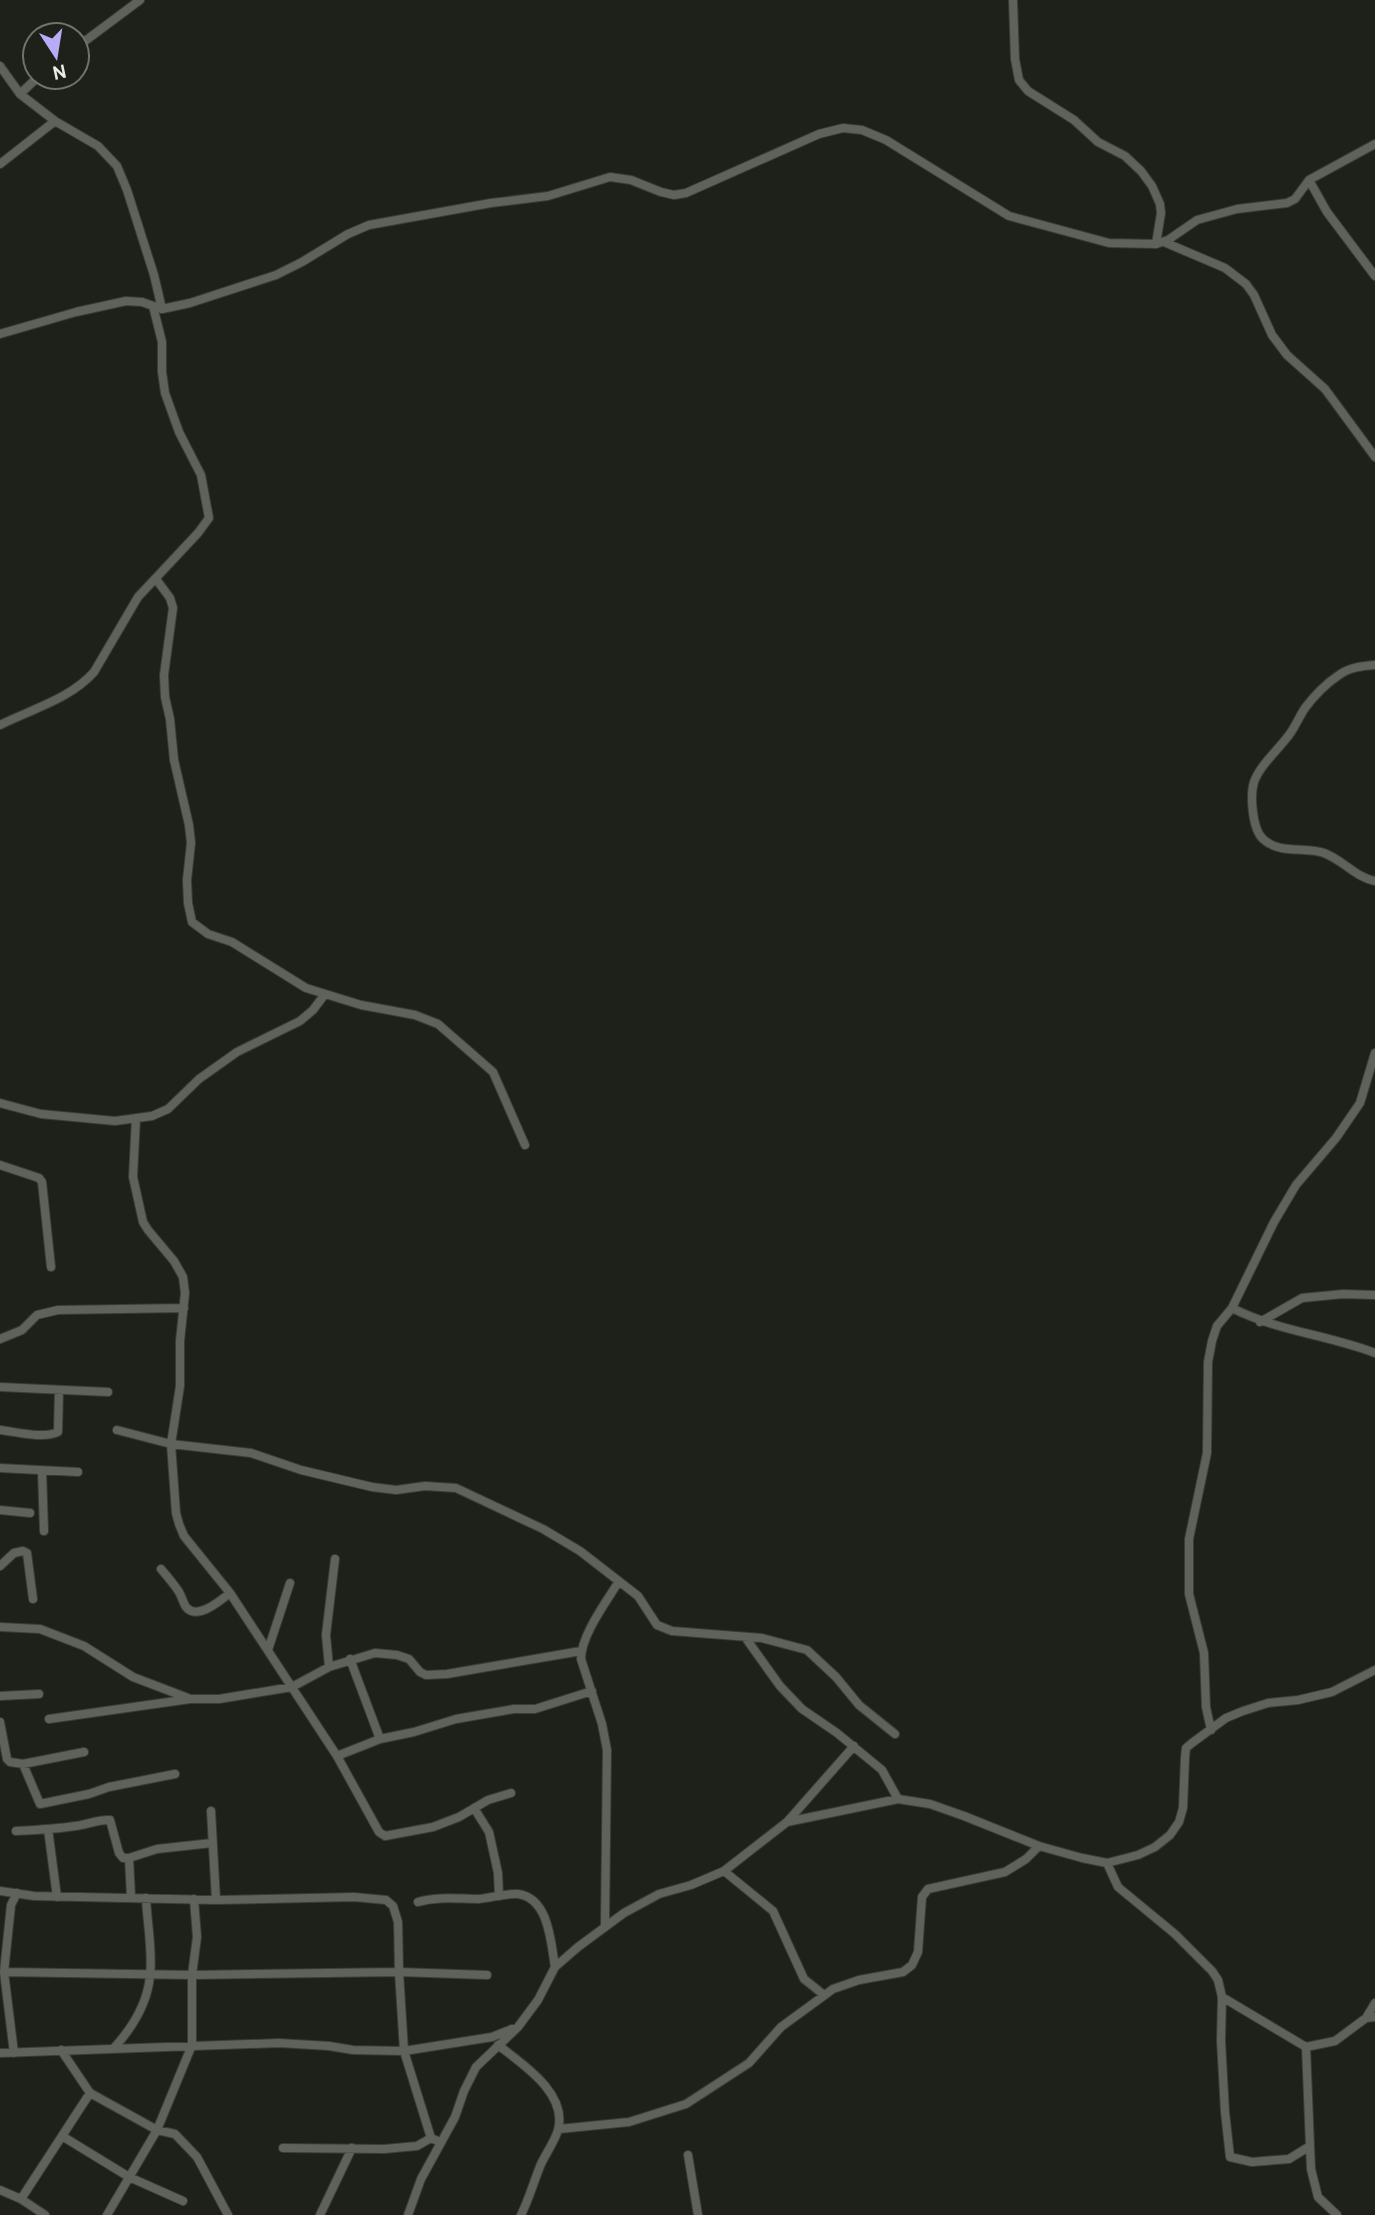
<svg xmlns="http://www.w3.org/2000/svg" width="1375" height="2215" viewBox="0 0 1375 2215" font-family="Overpass,sans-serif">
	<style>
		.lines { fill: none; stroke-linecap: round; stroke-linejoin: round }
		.minor-casing { stroke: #3a3c37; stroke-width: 10 }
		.minor { stroke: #5f625b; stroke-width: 8 }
	</style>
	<rect width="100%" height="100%" fill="#1e201a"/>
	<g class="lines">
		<defs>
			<path id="minor" d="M1013,0l2,59 4,21 9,11 46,29 24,22 27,14 16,15 11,15 8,18 1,9 -5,31
				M77,47l63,-47
				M0,66l20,28 35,27 43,25 19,20 10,24 27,85 8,34
				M20,94l18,-17
				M0,164l55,-43
				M1309,180l18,32 48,64
				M1164,242l61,26 21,16 8,11 18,40 15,20 38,34 50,68
				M0,334l76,-22 50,-11 16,1 20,7 28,-6 86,-28 26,-13 46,-28 21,-9 122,-22 57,-7 62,-19 21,3 30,12 13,3 12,-2 133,-59 24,-6 19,2 24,10 123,76 100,27 47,1 12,-4 29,-20 40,-11 50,-6 8,-4 14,-19 66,-36
				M156,579l14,19 3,10 -9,67 1,22 5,22 4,41 15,65 2,18 -4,37 1,23 4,19 16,12 24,8 74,46 55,17 54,10 23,9 55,48 32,73
				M1375,665c-12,1 -25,2 -36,10 -12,8 -25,21 -34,33 -6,9 -10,19 -16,27 -11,15 -29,30 -35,47 -4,13 -2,47 9,57 17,16 43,7 61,14 19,7 31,24 51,28
				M0,725c32,-16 70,-26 94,-53l44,-75 60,-64 11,-15 -8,-43 -22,-43 -14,-39 -3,-21v-30l-9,-36
				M0,1103l41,11 74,7 37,-5 16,-7 31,-30 38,-27 63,-31 13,-11 12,-16
				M136,1118l-3,59 10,45 5,8 26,31 9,16 2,16 -5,48v45l-9,58 5,69 3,11 5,12 46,57 107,163 42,76 6,4 48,-9 26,-10 29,-17 23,-7
				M0,1165l39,13 3,4 9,85
				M1232,1308c45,23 96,27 143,45
				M1260,1322l42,-24 41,-4 32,1
				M0,1339l22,-9 15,-15 21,-5 126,-2
				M0,1387l108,5
				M0,1430c17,2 43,9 58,2l1,-42
				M117,1430l54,14 80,9 50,17 71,17 24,3 29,-4 31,2 87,41 37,22 58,45 19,29 15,6 90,7 45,12 29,27 23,28 36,29
				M0,1468l78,4
				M42,1471l2,60
				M0,1510l30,3
				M0,1566l14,-13 9,-2 4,2 6,46
				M161,1569c6,7 13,15 18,23 3,5 4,11 7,15 11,14 35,-7 44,-14
				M0,1627l40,2 44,17 49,31 55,21
				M745,1637l35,49 22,23 35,24 45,37 16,29
				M268,1650l22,-67
				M350,1659l30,80
				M329,1667l-3,-32 9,-76
				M0,1696l39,-2
				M49,1719l141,-20h29l73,-12 37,-20 46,-14 22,2 12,4 11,13 6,3 21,-1 134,-23
				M0,1722l7,37 3,3 13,2 61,-12
				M1211,1730l-5,-23 -2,-54 -15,-59v-55l18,-86 1,-91 4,-21 5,-15 15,-18 42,-86 22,-37 40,-47 24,-35 15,-50
				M337,1756l43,-17 34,-7 42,-13 58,-10h21l57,-18
				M23,1764l17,40 49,-10 20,-7 66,-13
				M474,1808l15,24 9,41 1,23
				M211,1811l5,89
				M787,1822l67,-76
				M48,1829l9,68
				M16,1831c20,-1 40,-2 59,-5 11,-1 24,-7 35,-6l9,33 4,5h6
				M1107,1863l11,24 57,47 37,37 6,9 4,17 84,50 4,99
				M724,1871l49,40 31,68 20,16
				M0,1891l34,5 182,4 138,-3 32,3 7,6 5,16 1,50 5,79 27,87 9,4
				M131,1897l-2,-39 28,-9 55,-6
				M418,1902c20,-6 40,-3 61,-3 12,-1 26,-6 39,-5 31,4 33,49 37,73
				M605,1926l2,-176 -5,-26 -21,-65c0,-24 26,-58 38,-78
				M4,1972l188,3 207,-3 88,3
				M1222,1997l-1,44 4,71 5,45 22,5 37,-3 21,-13 1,23 7,28 19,18
				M1366,2018l9,-15
				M498,2045c24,19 70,48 60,85 -3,11 -12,23 -17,34 -7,17 -12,35 -20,51
				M1306,2047l29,-6 31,-23 9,-1
				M114,2048c18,-20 34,-46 36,-73 3,-22 -3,-54 -4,-77
				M61,2050l29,43 67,37 18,4 22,23 31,58
				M0,2053l279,-10 50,3 24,4 51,1 88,-14 20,-8
				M14,2053l-10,-81 7,-67 6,-12
				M559,2129l70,-7 57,-18 63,-41 32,-36 52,-38 26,-9 44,-8 9,-7 6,-13 4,-55 6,-8 77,-17 21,-13 13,-13
				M62,2136l67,41 54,24
				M283,2148l101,1 33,-3 14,-8
				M688,2155l10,60
				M0,2190l21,9 24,16
				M21,2199l69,-106
				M107,2215l50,-85 35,-85v-70l5,-38 -3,-38
				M320,2215l32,-67
				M408,2215l13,-36 34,-62 9,-26 12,-24 42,-40 20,-27 17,-33 23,-20 46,-34 35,-19 32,-9 33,-14 63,-49 111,-23 32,5 34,12 75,30 43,12 25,5 31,-8 17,-8 15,-12 9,-13 4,-14 2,-50 1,-10 6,-5 34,-25 17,-7 25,-8 30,-3 34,-8 43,-22"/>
		</defs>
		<use href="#minor" class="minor-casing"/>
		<use href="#minor" class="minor"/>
	</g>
	<g transform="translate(56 56) rotate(168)"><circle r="33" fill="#1e201a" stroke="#70726c" stroke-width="2"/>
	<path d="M0-5L12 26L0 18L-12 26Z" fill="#b8abf7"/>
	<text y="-10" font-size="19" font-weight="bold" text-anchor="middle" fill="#eaece8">N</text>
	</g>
</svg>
